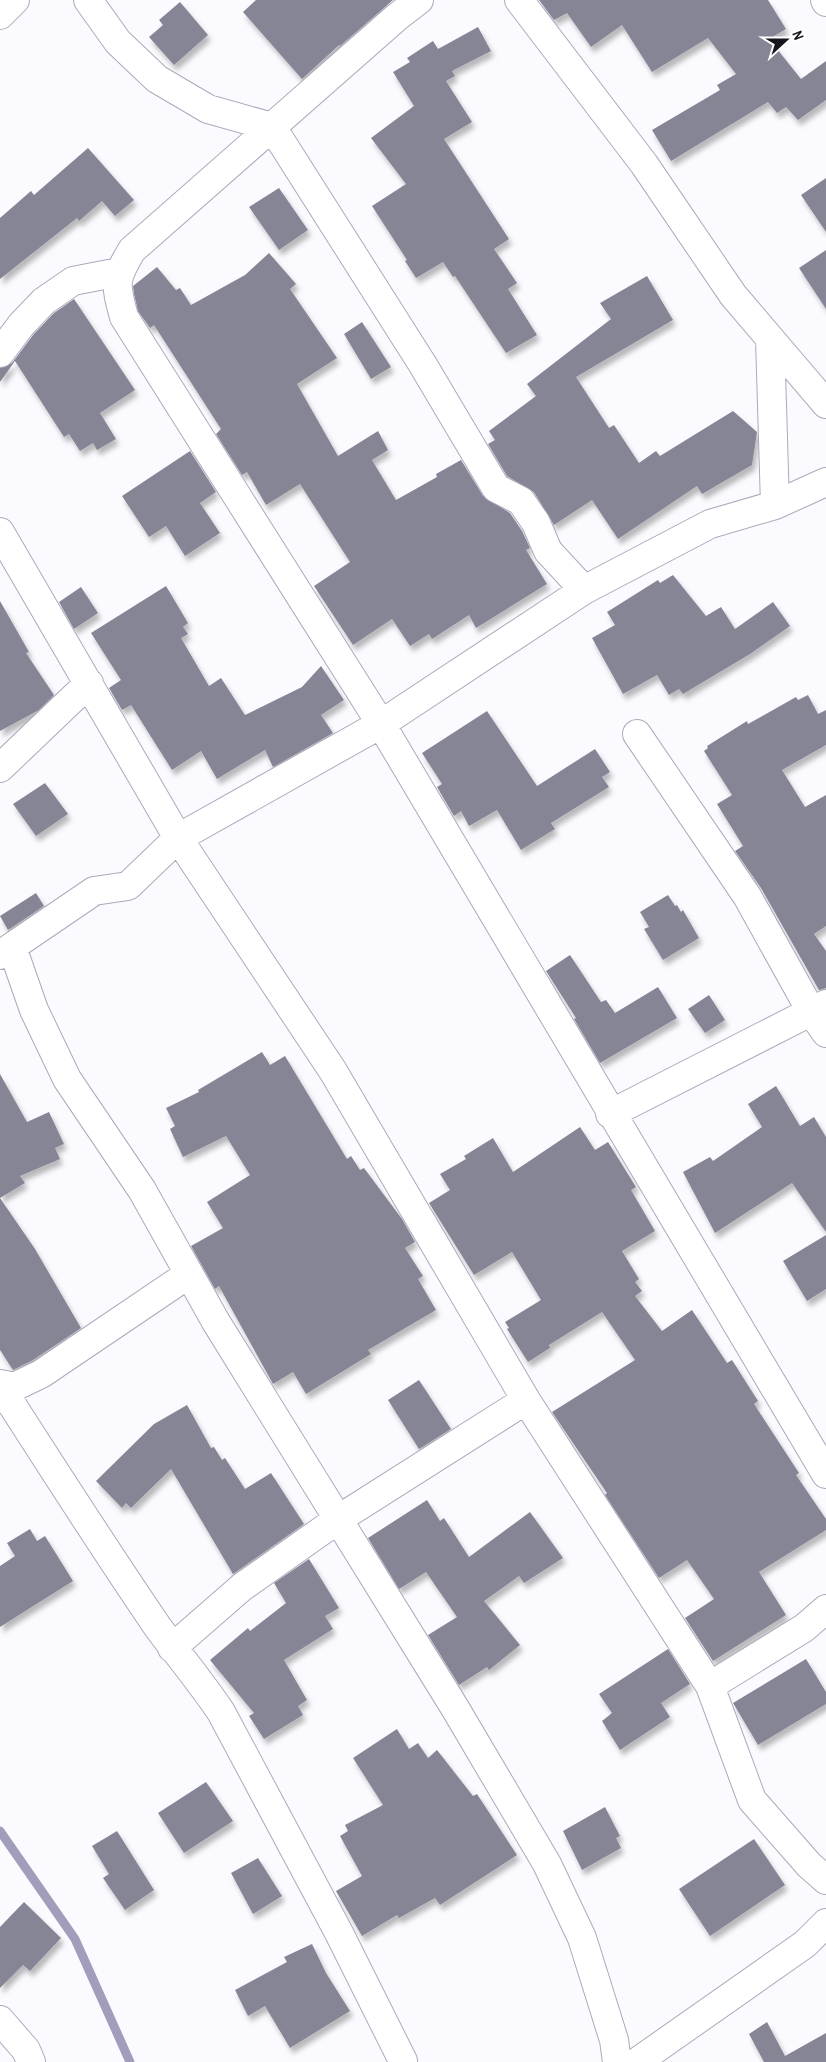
<svg xmlns="http://www.w3.org/2000/svg" width="826" height="2062" viewBox="0 0 826 2062" font-family="'Archivo Narrow',sans-serif">
	<style>
		.lines { fill: none; stroke-linecap: round; stroke-linejoin: round }
		.stream { stroke: #a09eba; stroke-width: 9 }
		.building { fill: #868596; filter: url(#shadow) }
		.minor-casing { stroke: #abaabc; stroke-width: 30 }
		.minor { stroke: #fff; stroke-width: 28 }
	</style>
	<defs>
		<filter id="shadow"><feDropShadow dx="3" dy="5.5" stdDeviation="2.5" flood-color="#0004"/></filter>
	</defs>
	<rect width="100%" height="100%" fill="#fbfafe"/>
	<g class="lines">
		<path class="stream" d="M0,1831l75,108 55,123"/>
	</g>
	<path class="building" d="M256,0h137l-53,46 -1,-1 -37,34 -59,-67z
		M539,0h229l18,29 -17,10 32,40 25,-18v39l-28,20 -12,-13 -9,6 -9,-11 -97,59 -19,-31 68,-40 -3,-5 19,-11 -28,-36 -56,34 -30,-47 -31,22 -24,-34 -13,7z
		M180,2l28,33 -34,30 -25,-28 14,-12 -4,-5z
		M478,27l13,24 -39,20 3,5 -9,5 26,41 -28,17 65,100 -15,10 23,34 -9,6 29,46 -31,18 -51,-77 -2,1 -10,-15 -27,16 -11,-17 2,-1 -35,-54 34,-22 -35,-46 43,-32 -21,-34 17,-10 -3,-4 26,-17 5,8z
		M88,148l46,52 -19,16 -13,-15 -23,20 -2,-3 -77,61v-61l31,-27 3,4z
		M826,178v54l-25,-37z
		M279,188l29,42 -29,20 -30,-43z
		M826,250v59l-27,-41z
		M269,253l27,31 -6,5 47,69 -40,26 41,72 40,-25 10,19 -16,10 24,40 41,-23 -1,-3 25,-14 22,36 27,17 12,18 8,17 -4,2 21,34 -71,44 -7,-13 -37,24 -3,-5 -19,12 -18,-27 -39,26 -39,-59 36,-24 -50,-78 -34,21 -19,-33 -5,3 -26,-41 5,-5 -67,-104 -4,3 -12,-17 -4,-17 -1,-8 24,-19 19,23 4,-2 11,17 54,-30z
		M647,276l26,44 -97,57 33,51 5,-3 25,38 17,-12 4,5 73,-45 24,21 -5,33 -50,29 -5,-8 -79,53 -26,-39 -38,25 -20,-33 -27,-16 -19,-32 7,-4 -6,-9 47,-35 -9,-12 84,-65 -11,-16z
		M74,299l61,91 -35,23 16,26 -19,11 -4,-7 -13,8 -11,-17 -5,3 -49,-76 -15,21v-14l12,-5 21,-28 21,-22z
		M362,322l29,45 -20,12 -27,-45z
		M190,451l26,41 -16,11 20,30 -35,23 -19,-30 -17,11 -27,-41z
		M673,575l33,41 15,-9 14,22 38,-27 17,24 -40,28 -67,40 -4,-5 -10,6 -12,-20 -34,19 -31,-56 23,-13 -8,-13 51,-32 2,3z
		M166,586l22,37 -5,4 5,7 -7,4 28,48 12,-8 24,37 57,-28 19,-21 23,34 -23,15 12,18 -60,34 -8,-17 -48,29 -16,-28 -29,19 -41,-65 -9,5 -13,-22 12,-8 -30,-47z
		M81,587l17,26 -24,16 -15,-27z
		M0,601l29,51 -3,1 28,42 -15,15 -39,21z
		M808,695l10,19 8,-4v35l-44,25 23,37 21,-12v131l-12,8 12,17v37l-7,2 -58,-102 -26,-37 8,-5 -26,-42 15,-9 -28,-44 4,-3 -1,-2 40,-25 1,3 48,-27 2,3z
		M487,711l50,75 58,-37 15,23 -8,5 7,10 -58,36 4,6 -34,21 -24,-40 -28,16 -8,-15 -7,5 -17,-29 5,-3 -20,-31z
		M45,783l23,31 -32,22 -23,-32z
		M36,893l8,13 -36,24 -8,-14z
		M668,895l7,11 2,-1 4,7 2,-2 16,28 -36,22 -19,-31 5,-2 -9,-15z
		M570,955l31,47 5,-2 9,13 43,-26 19,31 -77,45 -26,-44 2,-1 -30,-47z
		M709,995l16,25 -20,13 -17,-24z
		M262,1052l8,13 15,-9 62,103 4,-3 9,14 4,-2 38,51 13,23 -10,6 18,28 -5,3 18,31 -68,40 3,4 -65,40 -13,-22 -20,12 -54,-98 -4,3 -24,-43 32,-18 -16,-26 43,-27 -24,-39 -43,21 -13,-28 5,-3 -9,-18 33,-16 -1,-2z
		M0,1074l27,48 22,-10 15,32 -9,4 5,11 -40,17 5,7 -25,15 35,51 46,79 -48,32 -20,10 -13,-20z
		M776,1086l24,40 14,-9 12,20v95l-34,-49 -77,50 -32,-61 27,-15 3,4 49,-34 -14,-23z
		M580,1127l15,23 13,-8 28,45 -5,3 24,41 -33,20 17,28 -4,3 7,9 -7,5 27,35 30,-21 35,53 5,-3 26,41 -4,3 45,69 -3,2 30,44v11l-67,42 27,43 -73,46 -28,-43 29,-19 -27,-39 -28,18 -54,-83 2,-2 -55,-81 83,-52 -33,-48 -53,33 1,3 -22,14 -21,-33 2,-1 -4,-6 36,-22 -29,-48 -38,23 -45,-72 21,-13 -10,-16 26,-15 -2,-3 29,-18 20,34z
		M826,1235v54l-19,12 -24,-40z
		M419,1380l32,49 -32,20 -31,-49z
		M187,1405l24,43 3,-1 8,13 3,-2 20,31 26,-16 33,51 -71,50 -62,-105 -40,39 -5,-5 -4,5 -26,-27 58,-57z
		M427,1500l13,21 4,-3 25,39 61,-45 33,46 -39,25 -5,-7 -35,25 36,44 -31,25 -2,-3 -28,18 -31,-50 29,-18 -31,-45 -27,17 -31,-51z
		M30,1529l7,12 8,-5 28,45 -73,46v-61l15,-10 -8,-13z
		M309,1559l30,49 -14,8 8,13 -49,31 23,40 -9,6 5,9 -39,24 -15,-23 5,-3 -44,-53 38,-32 2,3 36,-28 -12,-20z
		M668,1649l22,35 -29,19 9,14 -50,33 -18,-29 10,-8 -13,-19z
		M806,1659l20,33v12l-68,41 -25,-42z
		M397,1729l12,20 9,-6 10,15 9,-8 36,46 4,-2 40,61 -77,50 -5,-7 -36,20 -2,-3 -35,21 -26,-45 26,-15 -22,-40 8,-5 -3,-6 38,-20 -30,-47z
		M206,1782l27,39 -49,32 -26,-40z
		M605,1807l15,29 -4,2 5,10 -39,22 -19,-39z
		M117,1831l37,59 -29,20 -22,-32 6,-4 -17,-28z
		M754,1839l31,46 -75,51 -31,-47z
		M258,1858l24,38 -29,18 -22,-41z
		M24,1902l37,36 -31,33 -7,-6 -23,23v-61z
		M312,1944l14,29 24,38 -60,37 -25,-42 -17,10 -13,-26 52,-28 -3,-5z
		M767,2022l18,34 41,-23v29h-62l-15,-28z"/>
	<g class="lines">
		<defs>
			<path id="minor" d="M88,0l30,42 39,37 51,30 64,18 151,238 73,123 25,13 15,22 12,28 36,39
				M419,0l-22,17 -265,233c-18,30 -17,34 -8,67l257,407 445,750
				M519,0l125,164 89,131 93,109
				M825,0l1,2
				M0,15l15,-15
				M770,339l5,166
				M0,353l21,-28 23,-24 29,-20 46,-9
				M0,532l178,306 155,233 193,329 184,286 42,114 57,65 17,15
				M637,734l110,162 65,117 14,20
				M0,768l89,-85
				M12,947l22,63 33,69 75,111 74,132 239,386 92,156 35,74 32,102 3,22
				M0,955l94,-64 34,-5 50,-48 203,-114 203,-134 126,-66 65,-19 51,-23
				M610,1114l216,-110
				M0,1384l14,3 27,-13 148,-100
				M0,1386c52,81 103,161 157,240 21,29 44,56 64,86l118,221 64,128
				M172,1648l70,-61 95,-67 189,-120
				M710,1686l94,-58 22,-19
				M0,2020l26,30 5,12
				M637,2062l168,-118 21,-21"/>
		</defs>
		<use href="#minor" class="minor-casing"/>
		<use href="#minor" class="minor"/>
	</g>
	<g transform="translate(786 40) rotate(69)" stroke="#ffffff" stroke-width="4" paint-order="stroke">
	<path d="M0-4L9 19L0 12L-9 19Z" fill="#16151c"/>
	<text y="-8" font-size="14" font-weight="bold" text-anchor="middle" fill="#16151c">N</text>
	</g>
</svg>
